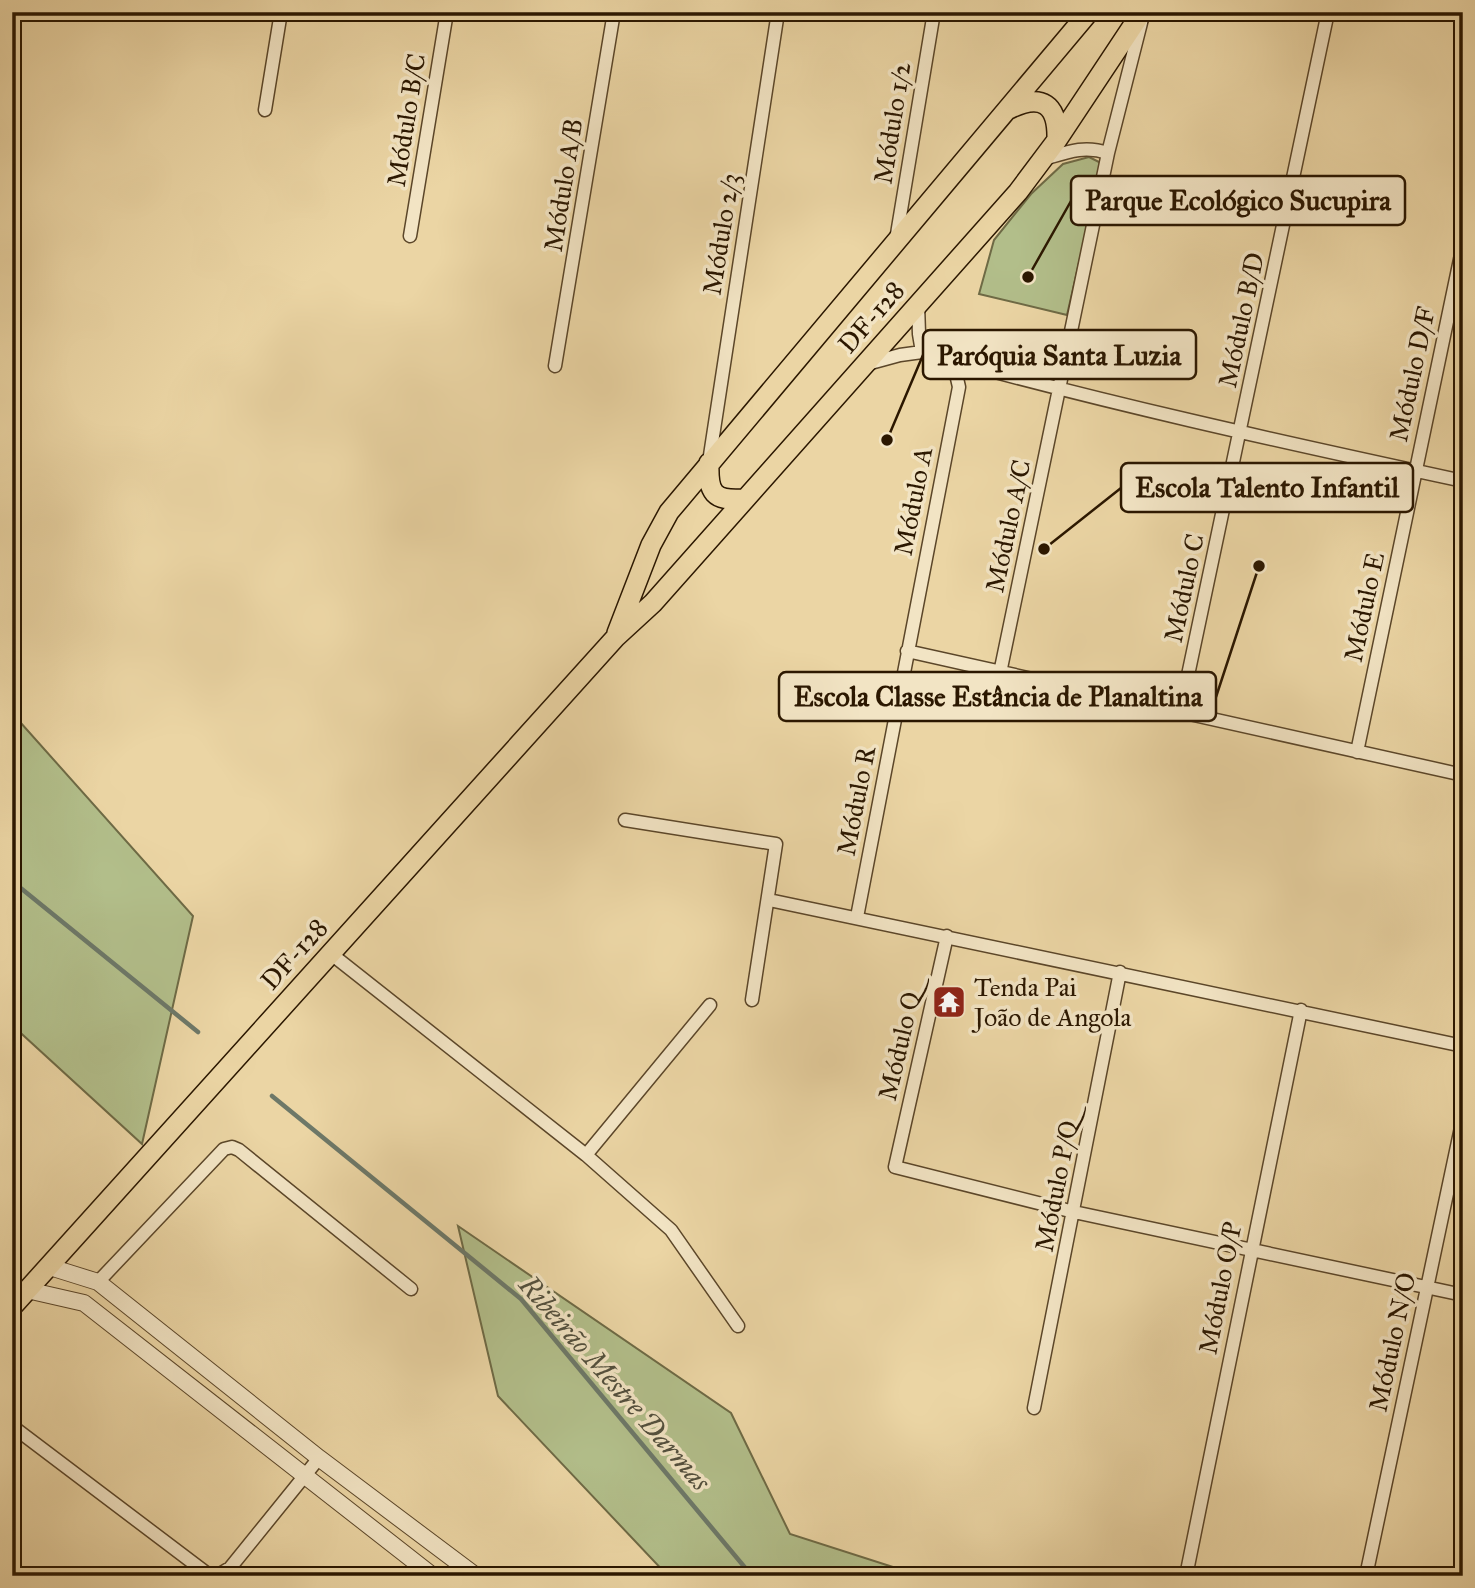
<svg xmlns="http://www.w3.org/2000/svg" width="1475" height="1588" viewBox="0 0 1475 1588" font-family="'IM FELL Great Primer',serif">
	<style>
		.green { fill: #b2be8a; stroke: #6e6a45; stroke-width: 2 }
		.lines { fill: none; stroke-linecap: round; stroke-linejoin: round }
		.stream { stroke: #6d7868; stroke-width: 4.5 }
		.minor-casing { stroke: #5b4629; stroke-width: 15 }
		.tertiary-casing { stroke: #5b4629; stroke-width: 18 }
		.primary-casing { stroke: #2b1700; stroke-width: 22 }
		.minor { stroke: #f2e4c4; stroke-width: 12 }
		.tertiary { stroke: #f2e4c4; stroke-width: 16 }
		.primary { stroke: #ebd5a4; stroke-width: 19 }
		.labels { text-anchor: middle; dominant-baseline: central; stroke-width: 7; stroke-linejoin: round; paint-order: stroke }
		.street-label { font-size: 26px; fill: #2b1700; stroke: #f2e4c4 }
		.poi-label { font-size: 26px; fill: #2b1700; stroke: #f2e4c4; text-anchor: start }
		.water-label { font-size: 28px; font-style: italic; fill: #524f3d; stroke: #f2e4c4 }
		.leader { fill: none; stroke: #2b1700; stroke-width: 2.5 }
		.callout-dot { fill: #2b1700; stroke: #f2e4c4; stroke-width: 2.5 }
		.callout { fill: #f2e4c4; stroke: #2b1700; stroke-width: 2.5 }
		.callout-label { font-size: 28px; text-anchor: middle; font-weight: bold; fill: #2b1700 }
	</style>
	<rect width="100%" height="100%" fill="#ebd5a4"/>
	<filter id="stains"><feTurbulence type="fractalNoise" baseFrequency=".00286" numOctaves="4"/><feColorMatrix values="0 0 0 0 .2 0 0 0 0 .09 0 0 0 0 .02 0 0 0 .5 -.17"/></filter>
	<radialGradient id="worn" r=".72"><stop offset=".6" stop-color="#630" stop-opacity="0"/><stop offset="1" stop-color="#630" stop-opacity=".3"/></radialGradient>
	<path class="green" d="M1089,157l10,5 2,5 -34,148 -88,-21 15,-54 37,-46 32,-30z
		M12,713l181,203 -51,228 -130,-119z
		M458,1226l273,187 59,121 131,42h-253l-170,-180z"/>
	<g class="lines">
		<path class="stream" d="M12,881l186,151
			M272,1096l249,203 231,277"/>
		<defs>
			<path id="minor" d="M265,110l16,-98
				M1044,159c23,-7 40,-14 64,-6
				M410,236l37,-224
				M896,240l38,-228
				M918,304l1,30 3,18
				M867,364l33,-9 22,-3c178,50 360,90 541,129
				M555,366l59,-354
				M709,462l69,-450
				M907,651l556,124
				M1000,673l108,-520 34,-134
				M1180,713l148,-701
				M1357,752l106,-507
				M625,820l151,24 -24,156
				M769,900l694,146
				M857,917l102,-530 -6,-26
				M947,936l-52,231 179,45 389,83
				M330,953l256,202 85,75 67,96
				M586,1155l124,-150
				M98,1282l126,-133 8,-2 7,3 172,139
				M1034,1408l86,-436
				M12,1426l197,149 11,-1 10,-6 89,-110
				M1186,1576l115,-566
				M1366,1576l97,-458"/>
			<path id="tertiary" d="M50,1267l48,15 221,176 157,118
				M27,1290l57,13 349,273"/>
			<path id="primary" d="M1009,109c33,-16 49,-5 48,31
				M709,463c-1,30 4,38 35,36
				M617,633l34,-88 18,-33 420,-500
				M12,1307l604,-670 37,-34 365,-411 39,-52 85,-128"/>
		</defs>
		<use href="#minor" class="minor-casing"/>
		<use href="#tertiary" class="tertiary-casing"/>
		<use href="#primary" class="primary-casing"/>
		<use href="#minor" class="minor"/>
		<use href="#tertiary" class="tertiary"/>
		<use href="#primary" class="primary"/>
	</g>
	<defs>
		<symbol id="temple-square" viewBox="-11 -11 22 22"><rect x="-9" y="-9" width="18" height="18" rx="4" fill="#8f2418" stroke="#f2e4c4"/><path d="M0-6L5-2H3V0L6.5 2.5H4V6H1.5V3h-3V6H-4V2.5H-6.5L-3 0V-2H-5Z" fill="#fff"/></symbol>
	</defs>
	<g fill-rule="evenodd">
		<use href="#temple-square" x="930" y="983" width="38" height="38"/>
	</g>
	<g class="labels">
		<g class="street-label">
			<text transform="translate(406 120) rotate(-81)">Módulo B/C</text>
			<text transform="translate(892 123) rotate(-81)">Módulo 1/2</text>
			<text transform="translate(563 185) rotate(-81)">Módulo A/B</text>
			<text transform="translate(721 234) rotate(-81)">Módulo 2/3</text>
			<text transform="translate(871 317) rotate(-49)">DF-128</text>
			<text transform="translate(1241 320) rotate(-78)">Módulo B/D</text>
			<text transform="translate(1412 374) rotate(-78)">Módulo D/F</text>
			<text transform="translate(913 501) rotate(-79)">Módulo A</text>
			<text transform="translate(1008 526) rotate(-78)">Módulo A/C</text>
			<text transform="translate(1184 588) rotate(-78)">Módulo C</text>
			<text transform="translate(1364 607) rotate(-78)">Módulo E</text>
			<text transform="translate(856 801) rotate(-79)">Módulo R</text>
			<text transform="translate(294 954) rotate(-48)">DF-128</text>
			<text transform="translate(899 1046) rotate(-77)">Módulo Q</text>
			<text transform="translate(1056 1186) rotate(-79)">Módulo P/Q</text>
			<text transform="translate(1220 1288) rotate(-79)">Módulo O/P</text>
			<text transform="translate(1392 1342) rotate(-78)">Módulo N/O</text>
		</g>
		<g class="poi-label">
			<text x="974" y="987">Tenda Pai<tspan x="974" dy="30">João de Angola</tspan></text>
		</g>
		<g class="water-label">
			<text transform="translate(615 1383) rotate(49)">Ribeirão Mestre Darmas</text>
		</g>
	</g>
	<path class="leader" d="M1028 277L1071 201M887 440L923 355M1044 549L1121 488M1259 566L1216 697"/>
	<g class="callout-dot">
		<circle cx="1028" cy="277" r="7"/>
		<circle cx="887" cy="440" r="7"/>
		<circle cx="1044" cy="549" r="7"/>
		<circle cx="1259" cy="566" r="7"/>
	</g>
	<g class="callout">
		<rect x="1071" y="176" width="334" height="49" rx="7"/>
		<rect x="923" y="330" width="273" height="49" rx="7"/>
		<rect x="1121" y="463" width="292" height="49" rx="7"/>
		<rect x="779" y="672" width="437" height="49" rx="7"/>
	</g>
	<g class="callout-label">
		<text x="1238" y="210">Parque Ecológico Sucupira</text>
		<text x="1059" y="365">Paróquia Santa Luzia</text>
		<text x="1267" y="497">Escola Talento Infantil</text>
		<text x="998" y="706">Escola Classe Estância de Planaltina</text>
	</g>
	<rect width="1475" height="1588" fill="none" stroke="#ebd5a4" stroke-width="42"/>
	<rect x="14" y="14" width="1447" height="1560" fill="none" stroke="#2b1700" stroke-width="3.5"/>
	<rect x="21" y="21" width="1433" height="1546" fill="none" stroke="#2b1700" stroke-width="2"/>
	<rect width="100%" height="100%" filter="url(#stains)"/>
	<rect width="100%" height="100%" fill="url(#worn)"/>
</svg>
